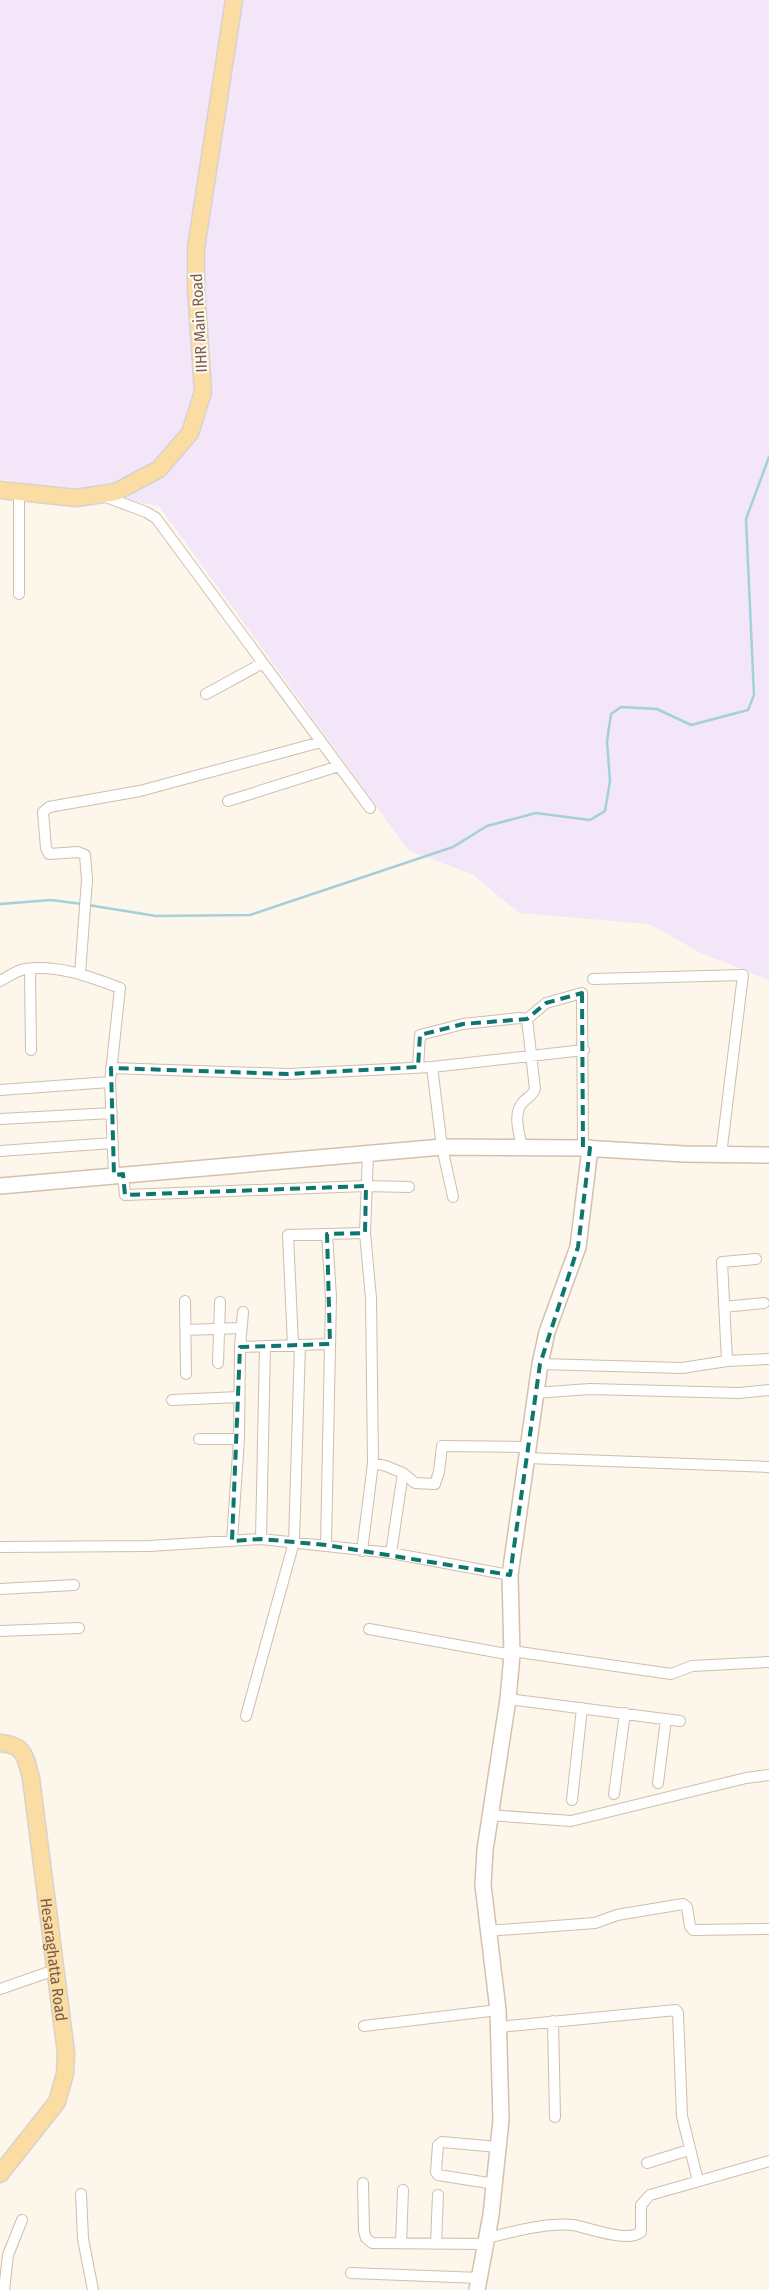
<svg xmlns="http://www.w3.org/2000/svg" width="769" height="2290" viewBox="0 0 769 2290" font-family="'Fira Sans Condensed',sans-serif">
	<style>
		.education { fill: #f3e6f9 }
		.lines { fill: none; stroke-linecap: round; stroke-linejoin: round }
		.stream { stroke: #a3d0d9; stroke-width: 2.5 }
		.street-casing { stroke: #cfbeae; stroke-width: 12 }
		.secondary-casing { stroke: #d5c0ae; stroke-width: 18 }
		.primary-casing { stroke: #d9d2cd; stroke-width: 19 }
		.street { stroke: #fff; stroke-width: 10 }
		.secondary { stroke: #fff; stroke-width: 15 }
		.primary { stroke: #fbdca3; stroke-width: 16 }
		.marked { fill: none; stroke: #0f766e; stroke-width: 4; stroke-dasharray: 10 6; stroke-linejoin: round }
		.labels { text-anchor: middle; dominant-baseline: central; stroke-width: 4; stroke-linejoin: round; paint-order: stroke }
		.street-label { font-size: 16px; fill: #785d4c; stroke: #fffaf1 }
	</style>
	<rect width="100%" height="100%" fill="#fdf6ea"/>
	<path class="education" d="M0,0h769v980l-70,-28 -50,-28 -130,-11 -47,-39 -63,-23 -250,-345 -159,-27z"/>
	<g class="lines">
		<path class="stream" d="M0,904l51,-4 31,4
			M88,905l68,11 94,-1 203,-68 34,-21 49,-13 54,7 15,-9 5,-30 -3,-40 4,-27 10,-7 36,2 34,16 57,-15 6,-15 -8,-176 23,-62"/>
		<defs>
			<path id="street" d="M19,494v100
				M103,496l43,16 10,6 214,290
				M206,694l57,-31
				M228,801l111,-35
				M30,969l1,81
				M80,974l7,-94 -2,-25 -7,-3 -29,2 -3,-6 -3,-36 6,-5 91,-16 181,-49
				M593,979l150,-4 -22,180
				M0,981c8,-4 17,-11 25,-12 32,-5 66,8 95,19l-10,94 4,93
				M418,1067l2,-32 43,-11 56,-6 8,1
				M432,1067l10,80 11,50
				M111,1068l177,6 144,-7 152,-17
				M0,1090l110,-8
				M0,1119l112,-6
				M522,1147c-3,-14 -9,-32 0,-44 5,-6 10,-6 13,-14l-8,-70 19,-16 36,-10 1,155
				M0,1151l113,-8
				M123,1174l2,21 241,-9 43,1
				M365,1233l6,65 2,165
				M185,1301l1,73
				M724,1307l40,-4
				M186,1330l55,-2
				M293,1345l-5,-110 77,-2 3,-80
				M240,1347l90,-3
				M727,1361l-5,-99 34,-3
				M218,1363l2,-61
				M540,1364l142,4 45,-7 42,-2
				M535,1393l55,-4 149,4 30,-3
				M172,1400l67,-3
				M199,1439h40
				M527,1458l242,9
				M261,1539l4,-193
				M232,1541l7,-102 1,-92 3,-35
				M326,1545l5,-248 -4,-63
				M0,1547l150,-1 111,-7 130,14 119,22
				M362,1551l11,-88 13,3 17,7 12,10 20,1 4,-12 3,-26 86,1
				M391,1553l12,-80
				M0,1589l74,-4
				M369,1629l143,26
				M0,1631l79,-3
				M512,1651l159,23 21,-8 77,-4
				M508,1699l172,22
				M246,1716l48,-174 6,-197
				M658,1783l8,-64
				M614,1794l11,-81
				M572,1800l10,-92
				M489,1815l82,6 175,-43 23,-3
				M487,1931l108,-8 22,-8 66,-11 4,3 3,19 3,4 76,-1
				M0,1989l55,-19
				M553,2021l2,96
				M364,2026l134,-16
				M499,2027l177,-17 2,3 4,103 16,65
				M647,2163l42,-13
				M363,2183l1,48 2,7 6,5 114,1
				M495,2184l-57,-9 -2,-3 2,-27 4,-3 56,5
				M81,2194l2,45 10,51
				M487,2238c24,-6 61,-16 86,-13 17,3 54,18 68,7v-27l9,-10 119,-34
				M401,2243l2,-53
				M436,2244l2,-49
				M351,2273l129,5
				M4,2290l4,-35 14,-35"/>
			<path id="secondary" d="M0,1186l442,-39 141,1 101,6 85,1
				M477,2290l14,-75 10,-95 -3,-110 -15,-125 2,-35 23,-151 4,-44 -2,-80 30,-211 7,-32 31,-85 12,-99"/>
			<g id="primary">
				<path d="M0,490l76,8 40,-6 43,-23 31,-36 13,-41 -7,-104v-40l38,-248"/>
				<path id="s1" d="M0,1743c25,2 25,13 31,35l35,275 -1,21 -8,28 -57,72"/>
			</g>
		</defs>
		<use href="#street" class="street-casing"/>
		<use href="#secondary" class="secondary-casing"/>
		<use href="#primary" class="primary-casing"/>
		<use href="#street" class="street"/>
		<use href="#secondary" class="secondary"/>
		<use href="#primary" class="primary"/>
	</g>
	<path class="marked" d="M582,993l1,155h7l-12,99 -38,117 -30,211 -184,-30 -65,-6 -29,2 8,-194 90,-3 -3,-110 38,-1 1,-47 -241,9 -2,-21 -9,1 -3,-107 177,6 130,-7 2,-32 43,-11 64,-5 19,-16z"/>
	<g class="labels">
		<g class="street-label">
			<text transform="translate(199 323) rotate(-93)">IIHR Main Road</text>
			<text stroke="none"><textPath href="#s1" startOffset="235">Hesaraghatta Road</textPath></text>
		</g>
	</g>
</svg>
